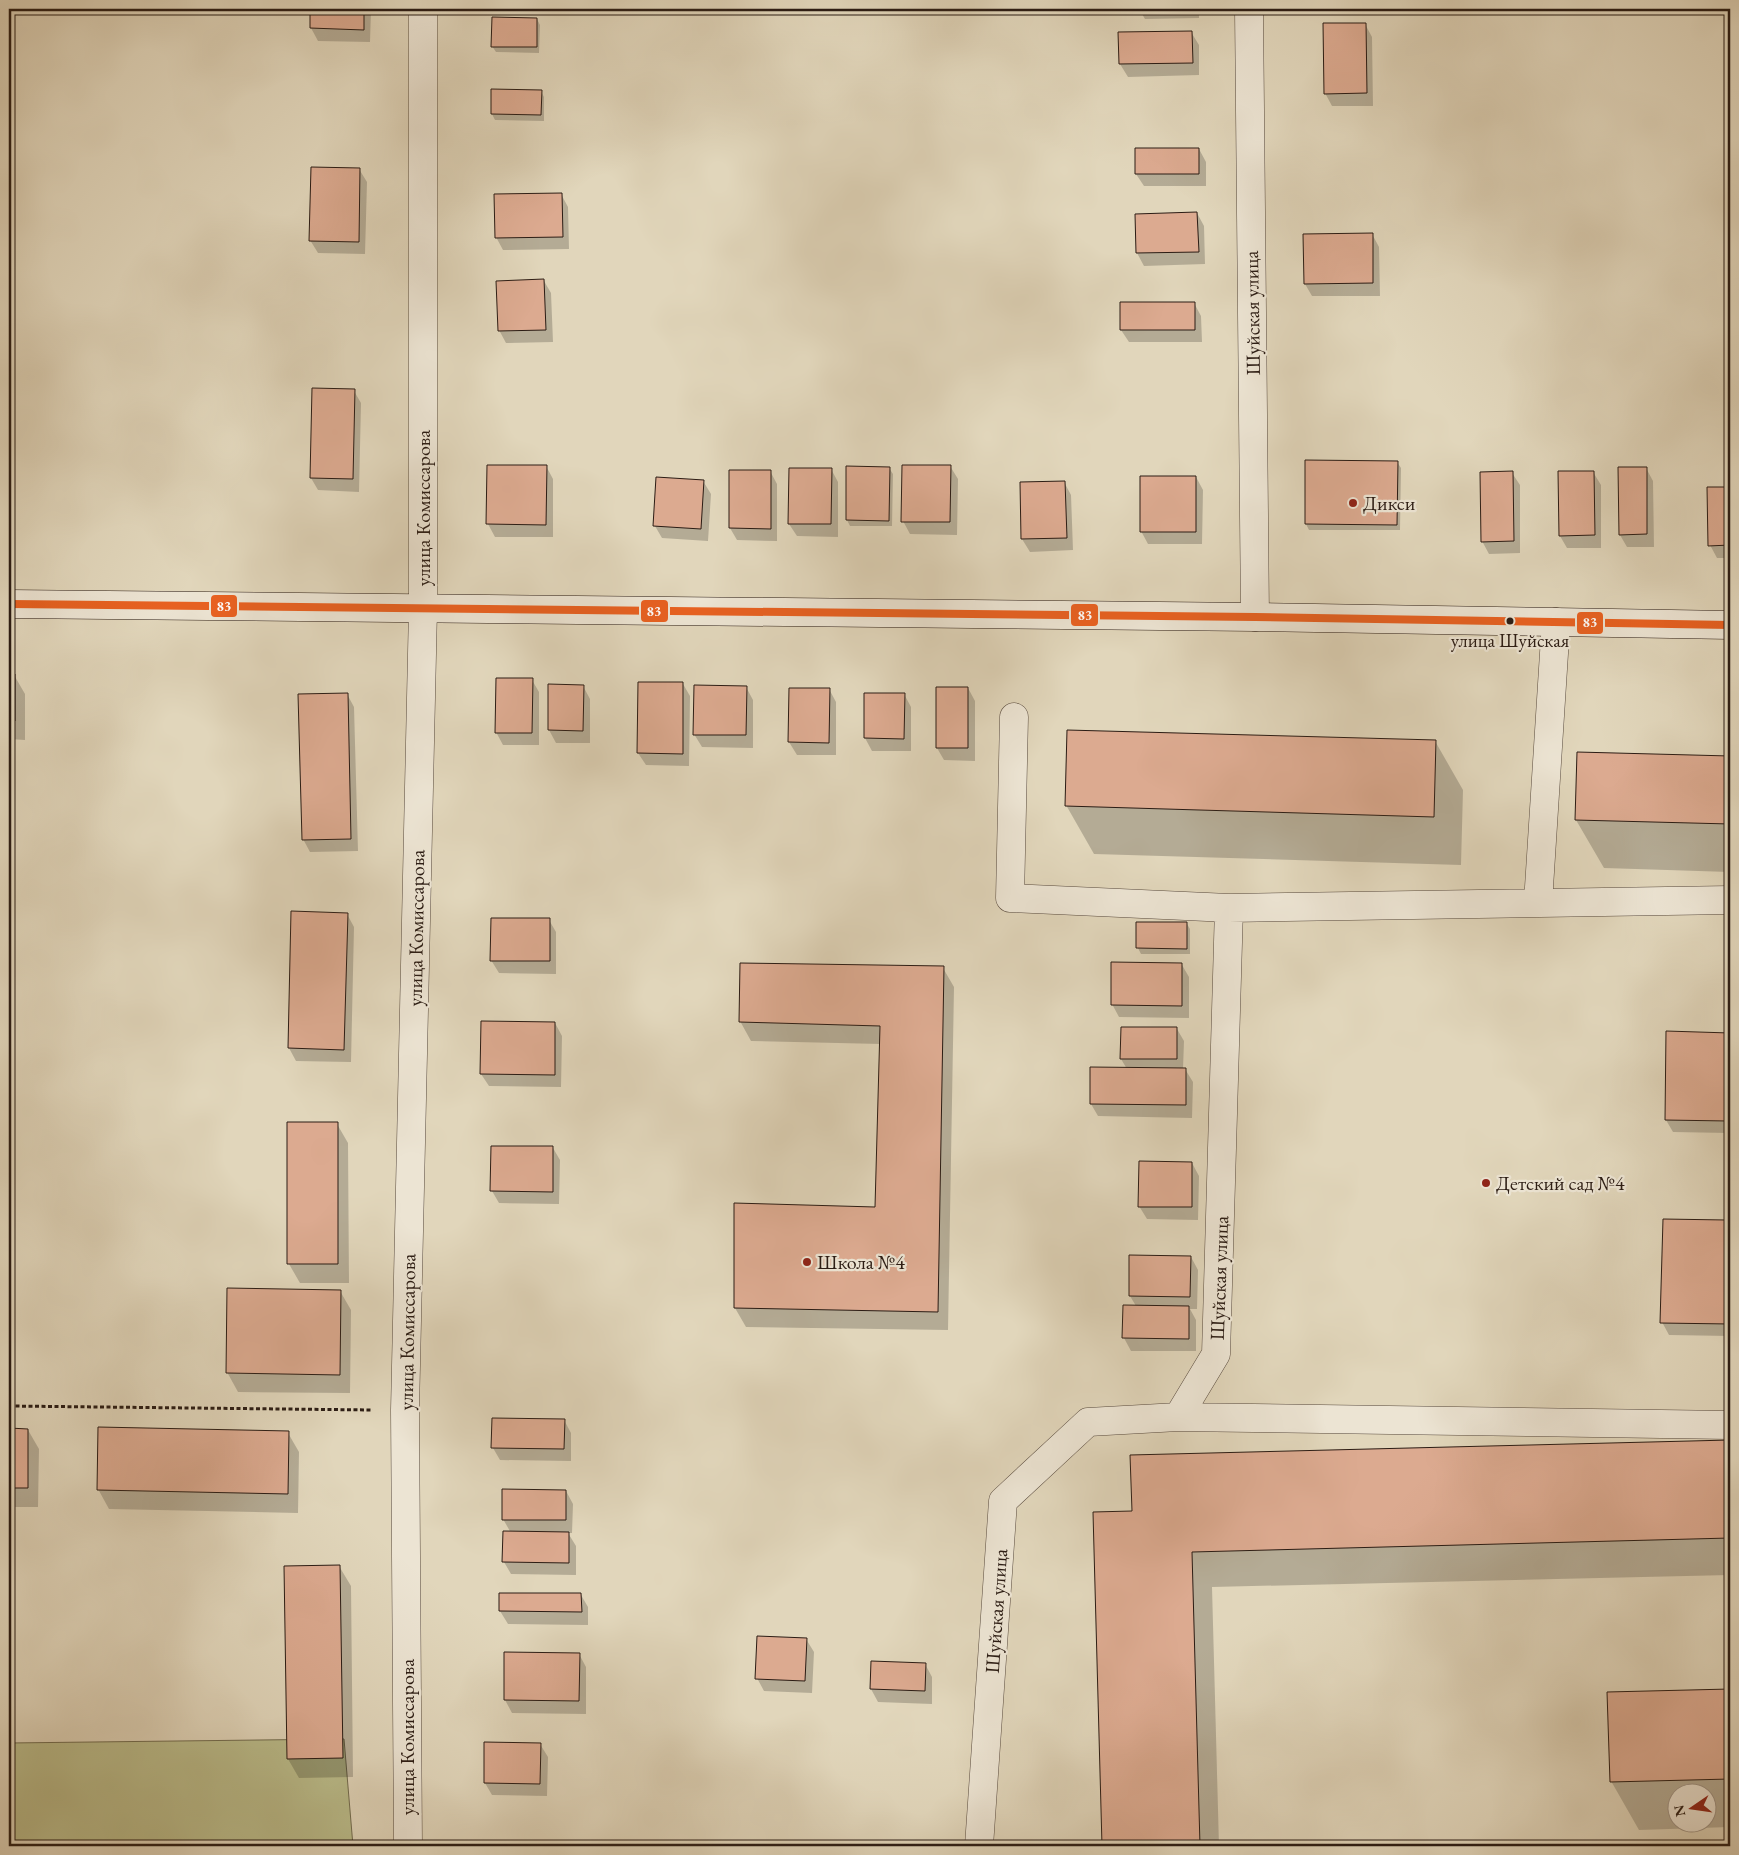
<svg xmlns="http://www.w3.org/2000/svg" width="1739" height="1855" viewBox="0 0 1739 1855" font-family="'EB Garamond',serif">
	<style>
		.green { fill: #babc8b; stroke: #726c50 }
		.shadow { fill: #0003; fill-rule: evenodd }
		.building { fill: #dcaa90; stroke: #2b1c14 }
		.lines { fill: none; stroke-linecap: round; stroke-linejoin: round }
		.street-casing { stroke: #584a3e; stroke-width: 29 }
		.secondary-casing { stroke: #2b1c14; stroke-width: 29 }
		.path { stroke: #2b1c14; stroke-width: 3; stroke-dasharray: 4 2.5; stroke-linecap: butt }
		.street { stroke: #ece4d3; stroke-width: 28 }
		.secondary { stroke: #ece4d3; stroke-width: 28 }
		.bus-1-casing { stroke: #ece4d3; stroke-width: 11 }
		.bus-1 { stroke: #e86121; stroke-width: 8 }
		.poi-dot { fill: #8f2418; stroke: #ece4d3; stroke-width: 2 }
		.bus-dot { fill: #2b1c14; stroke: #ece4d3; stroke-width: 2 }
		.labels { text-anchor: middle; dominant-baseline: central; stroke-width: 4.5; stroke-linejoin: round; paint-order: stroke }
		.bus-label { font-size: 19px; fill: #2b1c14; stroke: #ece4d3 }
		.street-label { font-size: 20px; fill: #2b1c14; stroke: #ece4d3 }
		.poi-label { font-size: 20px; fill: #2b1c14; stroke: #ece4d3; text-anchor: start }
		.line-badge { stroke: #ece4d3; stroke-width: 2 }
		.badge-label { font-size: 14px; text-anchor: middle; font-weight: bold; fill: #fff }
	</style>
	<rect width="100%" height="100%" fill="#e1d6bb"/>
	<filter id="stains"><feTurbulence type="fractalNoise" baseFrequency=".004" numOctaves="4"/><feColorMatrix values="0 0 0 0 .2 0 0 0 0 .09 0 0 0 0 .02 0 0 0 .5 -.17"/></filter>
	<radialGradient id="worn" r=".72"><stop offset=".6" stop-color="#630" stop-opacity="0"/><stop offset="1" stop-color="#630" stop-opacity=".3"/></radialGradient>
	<path class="green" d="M344,1739l9,107h-344v-103z"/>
	<path class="shadow" d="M312,9h59l-1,33 -52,-1 -7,-13z
		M1139,9h60v9l-54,1z
		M537,19l3,6 -1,28 -43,-1 -4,-6z
		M1365,24l7,13 1,69h-41l-7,-13z
		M1191,32l8,13v30l-71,2 -8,-13z
		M541,91l3,6v24l-49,-1 -3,-6z
		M1199,149l7,13v24h-62l-8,-12z
		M359,169l8,13 -2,72 -47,-1 -8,-13z
		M561,194l7,13 1,42 -66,1 -7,-13z
		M1197,213l7,13 1,38 -61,2 -7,-13 -1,-38z
		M1372,234l7,13 1,49h-68l-7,-12z
		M544,281l7,12 2,49 -47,1 -7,-13z
		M1194,303l7,13 1,26h-73l-8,-12z
		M354,391l7,12 -2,89 -41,-2 -7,-12z
		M1397,462l4,6 -1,62h-91l-3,-6z
		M546,466l7,13v58h-58l-7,-13z
		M950,466l8,13 -1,56 -47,-1 -7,-13z
		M889,468l4,6 -1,52h-42l-3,-6z
		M1646,468l7,13 1,66h-27l-7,-12z
		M831,469l7,13v55l-41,-1 -8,-12z
		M770,471l7,13v57l-40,-1 -7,-12z
		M1593,472l8,13v63h-34l-7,-12z
		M1512,473l8,12v68l-31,1 -7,-13z
		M1196,477l7,13 -1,54h-54l-7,-13z
		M703,481l8,13 -3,47 -46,-3 -7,-12z
		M1064,482l7,13 2,55 -43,2 -8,-13 -1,-55z
		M1708,488h22v70h-13l-7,-13z
		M9,675h5l11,19v46l-16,-1z
		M532,680l7,12v53h-36l-7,-13z
		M683,684l7,12 -1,70 -43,-1 -8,-12z
		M549,686h34l7,13v44h-34l-7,-13z
		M746,687l7,13v48l-51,-1 -8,-13z
		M968,688l7,13v60l-31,-1 -7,-12z
		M790,689h39l7,13v53h-39l-8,-13z
		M347,694l7,13 4,144 -48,1 -7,-13z
		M904,694l7,13v44h-39l-7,-13z
		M1435,741l28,49 -2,75 -367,-11 -28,-49z
		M1578,753l152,4v115l-126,-4 -28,-48z
		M347,914l7,13 -3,135 -55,-1 -7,-13z
		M549,920l7,12v42l-57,-1 -8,-13z
		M1187,924l3,5v25h-49l-3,-6z
		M1182,965l7,12v41l-70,-1 -7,-13z
		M943,968l11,19 -6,343 -202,-3 -11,-19 141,-100 5,-164 -130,-3 -11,-20z
		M555,1023l7,13 -1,51 -72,-1 -8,-12z
		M1177,1029l7,12 -1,28h2l8,13 -1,36 -94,-2 -7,-12 36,-35 -6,-10z
		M1667,1033l63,1v302l-61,-1 -7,-13 65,-101 2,-88 -56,-1 -7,-12z
		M337,1124l11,19 1,140h-49l-11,-19z
		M553,1148l7,12 -1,44 -60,-1 -7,-12z
		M1192,1163l7,13 -1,44 -51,-1 -8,-13z
		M1191,1257l7,13 -1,39h-7l6,11v31h-65l-7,-13 12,-32 -6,-10z
		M340,1291l11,19 -1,83 -112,-1 -11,-20z
		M564,1420l7,13v28l-71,-1 -7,-12z
		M9,1430h19l11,19 -1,58h-29z
		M288,1433l11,19 -1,61 -189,-4 -11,-20z
		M1730,1442v133l-518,12 7,259h-116l-9,-333h39l-1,-57z
		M566,1491l7,13 -1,29h-4l8,13v29l-65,-1 -7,-12 7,-29 -8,-14z
		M339,1566l12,20 2,191 -54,1 -11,-19z
		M500,1594l81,1 7,12v18l-80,-1 -8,-13z
		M806,1639l8,13 -2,41 -48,-2 -7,-13z
		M505,1653l74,1 7,13v47l-74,-1 -7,-13z
		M872,1663l53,1 7,13v27l-54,-2 -7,-13z
		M1730,1690v137l-91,3 -28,-49 -2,-88zM1676,1792h30v30h-30z
		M540,1744l8,13 -1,39 -55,-1 -7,-12z"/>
	<path class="building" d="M310,9h54v21l-54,-2z
		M492,17l45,1v29h-46z
		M1323,23h43l1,70 -43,1z
		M1192,31l1,32 -74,1 -1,-32z
		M491,89l51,1 -1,25 -50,-1z
		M1135,148h64v26h-64z
		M311,167l49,1 -1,74 -50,-1z
		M562,193l1,44 -68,1 -1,-44z
		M1197,212l2,40 -63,1 -1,-39z
		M1373,233v50l-69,1 -1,-50z
		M544,279l2,51 -48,1 -2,-50z
		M1120,302h75v28h-75z
		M312,388l43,1 -2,90 -43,-1z
		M1305,460l93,1 -1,64 -92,-1z
		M487,465h60l-1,60 -60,-1z
		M902,465h49l-1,57h-49z
		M846,466l44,1 -1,54 -43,-1z
		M1618,467h29v67l-28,1z
		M789,468h43l-1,56h-43z
		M729,470h42v59l-42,-1z
		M1513,471l1,70 -33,1 -1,-70z
		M1558,471h36l1,64 -36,1z
		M1140,476h56v56h-56z
		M656,477l48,3 -3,49 -48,-3z
		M1065,481l2,57 -46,1 -1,-57z
		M1707,487h23v58l-22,1z
		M9,674h6v47h-6z
		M496,678h37l-1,55h-37z
		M638,682h45v72l-46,-1z
		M548,684l36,1 -1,46 -35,-1z
		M694,685l53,1 -1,49h-53z
		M936,687h32v61h-32z
		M789,688h41l-1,55 -41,-1z
		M348,693l3,146 -49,1 -4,-146z
		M864,693h41l-1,46 -40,-1z
		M1067,730l369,10 -2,77 -369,-11z
		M1577,752l153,4v68l-155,-4z
		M291,911l57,2 -4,137 -56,-2z
		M491,918h59v43h-60z
		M1136,922h51v27l-51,-1z
		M1111,962l71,1v43l-71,-1z
		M740,963l204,3 -6,346 -204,-4v-105l141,4 5,-181 -141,-4z
		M481,1021l74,1v53l-75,-1z
		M1121,1027h56v32h-57z
		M1666,1031l64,2v291l-70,-1 3,-104 63,1 2,-99 -63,-1z
		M1090,1067l96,1v37l-96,-1z
		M287,1122h51v142h-51z
		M491,1146h62v46l-63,-1z
		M1139,1161l53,1v45h-54z
		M1129,1255l62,1 -1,41 -61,-1z
		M227,1288l114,2 -1,85 -114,-2z
		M1123,1305l66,1v33l-67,-1z
		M492,1418l73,1 -1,30 -73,-1z
		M98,1427l191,4 -1,63 -191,-4z
		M9,1428l19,1v59h-19z
		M1730,1440v98l-538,14 8,294h-98l-9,-334 39,-1 -2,-56z
		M502,1489l64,1v30h-64z
		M503,1531l66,1v31l-67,-1z
		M340,1565l3,193 -56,1 -3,-193z
		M499,1593h82l1,19 -83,-1z
		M757,1636l50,2 -2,43 -50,-2z
		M504,1652l76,1 -1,48 -75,-1z
		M871,1661l55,2 -1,28 -55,-2z
		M1730,1689v90l-120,3 -3,-90z
		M484,1742l57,1 -1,41 -56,-1z"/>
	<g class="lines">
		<defs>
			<path id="street" d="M1249,9l6,608
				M1014,717l-4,181 219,10 501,-8
				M1538,903l18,-281
				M1178,1417l552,8
				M408,1846l-3,-436 18,-801v-600
				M979,1846l24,-345 85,-79 90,-5 38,-63 13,-446"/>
			<path id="secondary" d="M9,604l1246,13 475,8"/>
		</defs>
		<use href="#street" class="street-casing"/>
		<use href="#secondary" class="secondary-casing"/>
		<path class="path" d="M9,1406l364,4"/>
		<use href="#street" class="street"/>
		<use href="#secondary" class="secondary"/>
		<defs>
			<path id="bus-1" d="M9,604l1246,13 475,8"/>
		</defs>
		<use href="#bus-1" class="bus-1-casing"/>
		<use href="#bus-1" class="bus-1"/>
	</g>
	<g class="poi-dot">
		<circle cx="1353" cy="503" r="5"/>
		<circle cx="1486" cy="1183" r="5"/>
		<circle cx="807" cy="1262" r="5"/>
	</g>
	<circle class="bus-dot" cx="1510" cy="621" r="4.5"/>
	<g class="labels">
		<g class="bus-label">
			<text x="1510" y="640">улица Шуйская</text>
		</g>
		<g class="street-label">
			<text transform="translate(1252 313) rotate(-91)">Шуйская улица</text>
			<text transform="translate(423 508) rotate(-90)">улица Комиссарова</text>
			<text transform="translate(416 928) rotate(-89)">улица Комиссарова</text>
			<text transform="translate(1219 1278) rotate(-88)">Шуйская улица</text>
			<text transform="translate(407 1332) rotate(-89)">улица Комиссарова</text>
			<text transform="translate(996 1611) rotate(-86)">Шуйская улица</text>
			<text transform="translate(407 1737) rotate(-90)">улица Комиссарова</text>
		</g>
		<g class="poi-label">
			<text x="1363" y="503">Дикси</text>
			<text x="1496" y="1183">Детский сад №4</text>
			<text x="817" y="1262">Школа №4</text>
		</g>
	</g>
	<g class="line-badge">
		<rect x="210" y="594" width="28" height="24" rx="5" fill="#e86121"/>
		<rect x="640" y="599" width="29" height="24" rx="5" fill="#e86121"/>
		<rect x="1070" y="603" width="29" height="24" rx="5" fill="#e86121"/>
		<rect x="1576" y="611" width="28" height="24" rx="5" fill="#e86121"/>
	</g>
	<g class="badge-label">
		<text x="224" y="611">83</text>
		<text x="654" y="616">83</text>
		<text x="1085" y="620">83</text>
		<text x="1590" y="627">83</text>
	</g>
	<rect width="1739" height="1855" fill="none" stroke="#e1d6bb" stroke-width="30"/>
	<rect x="10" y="10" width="1719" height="1835" fill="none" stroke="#2b1c14" stroke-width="2.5"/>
	<rect x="15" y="15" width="1709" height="1825" fill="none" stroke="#2b1c14"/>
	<g transform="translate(1692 1808) rotate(257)"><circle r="24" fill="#ece4d3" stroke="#9f9487"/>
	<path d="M0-4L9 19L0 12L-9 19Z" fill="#8f2418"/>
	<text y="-8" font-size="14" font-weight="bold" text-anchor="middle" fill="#2b1c14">N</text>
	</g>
	<rect width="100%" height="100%" filter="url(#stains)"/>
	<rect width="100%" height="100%" fill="url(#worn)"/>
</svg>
